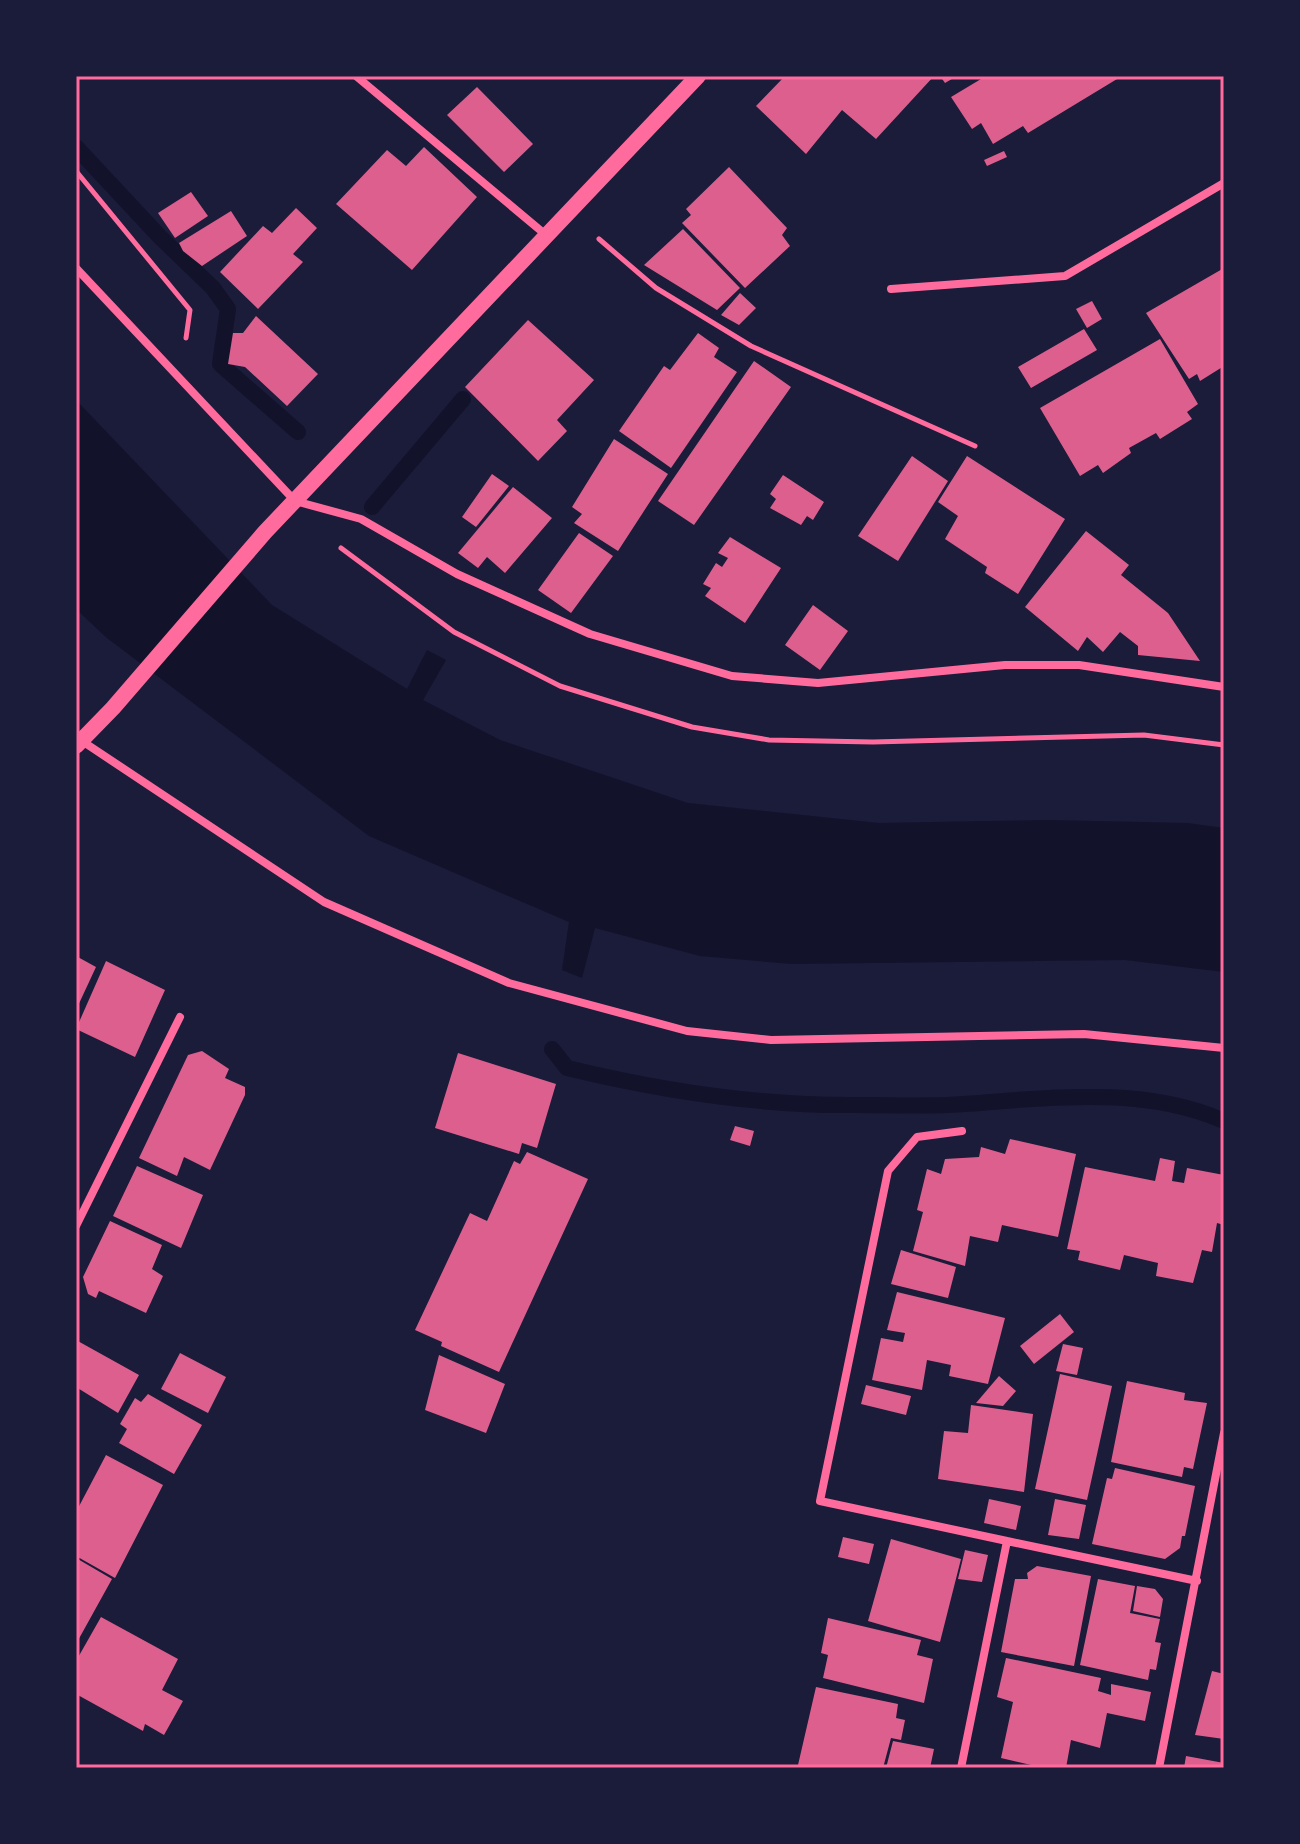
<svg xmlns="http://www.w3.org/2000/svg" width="1300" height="1844" viewBox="0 0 1300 1844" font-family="'Crimson Pro',serif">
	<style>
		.water { fill: #12122b }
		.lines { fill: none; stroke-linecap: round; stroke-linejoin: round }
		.stream { stroke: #12122b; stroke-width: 16 }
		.building { fill: #dd5f8e }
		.path { stroke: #ff6b9d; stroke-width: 5 }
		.minor { stroke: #ff6b9d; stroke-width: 8 }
		.secondary { stroke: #ff6b9d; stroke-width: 16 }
		.neatline { fill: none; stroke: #ff6b9d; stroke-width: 3 }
	</style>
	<rect width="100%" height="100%" fill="#1b1b3a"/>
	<path class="water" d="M76,400l196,205 135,84 20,-39 19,10 -23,40 77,40 188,63 191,20 170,-3 138,3 37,5v144l-99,-12 -333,4 -92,-8 -105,-28 -13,50 -20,-8 7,-48 -200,-86 -262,-198 -31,-29z"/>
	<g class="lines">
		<path class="stream" d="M76,147l84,90 53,51 15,21 -8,55 78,68
			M372,507l91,-108
			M552,1049l15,19c95,23 190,38 289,37 30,0 61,1 91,0 91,-5 190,-22 277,16"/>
	</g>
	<path class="building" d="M785,76h149l-58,63 -34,-29 -36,44 -50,-48z
		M940,76h17l-12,7z
		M986,76h136l-94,57 -5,-7 -30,18 -12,-21 -9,6 -21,-32z
		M477,87l56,57 -29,28 -57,-57z
		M424,147l53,50 -65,73 -76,-66 51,-54 19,16z
		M1004,151l3,6 -20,9 -3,-6z
		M729,167l58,61 -5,7 8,11 -45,42 -63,-65 9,-8 -5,-6z
		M191,192l17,24 -33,22 -17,-25z
		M296,208l21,20 -24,26 10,8 -45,47 -38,-37 43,-46 9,7z
		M231,211l16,25 -45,30 -19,-15 -4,-8z
		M683,229l57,59 -23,22 -73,-45z
		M1224,268v98l-24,15 -3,-7 -8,5 -43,-66z
		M740,293l16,15 -17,17 -18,-10z
		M1092,301l10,18 -15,9 -11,-19z
		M256,316l62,58 -31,32 -42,-39 -17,-3 5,-31h10z
		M528,320l66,60 -37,40 10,11 -29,30 -73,-74z
		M1084,329l13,21 -66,38 -13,-21z
		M698,333l21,15 -5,9 23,15 -66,96 -52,-37 45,-65 6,4z
		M1160,339l38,65 -11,8 5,7 -32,20 -4,-6 -27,15 2,5 -28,20 -5,-8 -18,11 -40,-68z
		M754,361l37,26 -97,138 -36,-24z
		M614,439l54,35 -50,77 -44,-28 8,-9 -10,-7z
		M912,456l36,25 -50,80 -40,-25z
		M967,456l98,63 -47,75 -33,-21 2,-6 -42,-28 13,-23 -20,-14z
		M492,474l17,12 -33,41 -14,-10z
		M783,475l41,27 -11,18 -6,-4 -6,9 -31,-17 6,-9 -6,-5z
		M513,487l39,31 -47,55 -18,-16 -9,11 -20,-15z
		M1086,531l43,34 -8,10 47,38 32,48 -62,-6v-9l-18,-14 -17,20 -16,-15 -9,14 -53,-44z
		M579,533l34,23 -42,57 -33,-23z
		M730,537l51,31 -36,55 -40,-27 6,-8 -8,-4 13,-21 6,4 6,-9 -10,-5z
		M813,605l35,26 -28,39 -35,-25z
		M76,956l20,11 -20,43z
		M106,961l59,29 -30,67 -59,-28z
		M202,1051l27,18 -4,9 20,9v8l-35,75 -26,-13 -7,19 -38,-18 49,-103z
		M458,1053l98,31 -19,64 -15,-5 -3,11 -84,-26z
		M735,1126l19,5 -4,15 -20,-6z
		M1010,1139l66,15 -18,83 -56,-12 -4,17 -28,-6 -5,30 -52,-15 10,-39 -6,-2 10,-41 14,5 4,-15 34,-2 2,-10 24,7z
		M527,1152l61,27 -89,193 -58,-26 1,-4 -27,-12 55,-117 17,8 27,-60 6,3z
		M1160,1158l15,3 -3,20 12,2 3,-15 37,7v50l-7,-2 -5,29 -10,-2 -9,33 -37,-7 2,-13 -34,-8 -4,15 -42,-10 2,-9 -13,-2 18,-82 70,14z
		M137,1166l66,29 -22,53 -68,-32z
		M110,1221l52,24 -10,24 11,7 -17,37 -47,-22 -3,7 -8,-4 -5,-17z
		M901,1250l55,17 -8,31 -57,-14z
		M897,1292l108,26 -17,66 -39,-8 2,-11 -24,-5 -5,30 -50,-10 9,-42 22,4 2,-9 -18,-3z
		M1060,1314l14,18 -40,32 -14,-18z
		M76,1340l63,35 -21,38 -42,-26z
		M1063,1344l20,4 -6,27 -21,-4z
		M180,1353l46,24 -18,36 -47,-24z
		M439,1355l66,29 -19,49 -61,-23z
		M1060,1374l52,12 -25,114 -52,-11z
		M999,1376l17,15 -13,15 -27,-3z
		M1127,1381l58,12 -1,7 23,3 -14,66 -9,-2 -2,10 -71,-15z
		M866,1385l45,11 -5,19 -45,-11z
		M148,1394l54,31 -28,49 -55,-31 8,-14 -7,-5 15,-26 6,4z
		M971,1405l62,9 -9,78 -86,-13 6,-48 24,2z
		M106,1455l57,30 -48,93 -39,-22v-44z
		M1115,1468l80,18 -10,50h-3l-2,12 -15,11 -73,-15 15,-66 5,1z
		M989,1499l32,7 -5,24 -32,-7z
		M1055,1499l31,6 -7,34 -31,-4z
		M843,1537l31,7 -5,20 -31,-7z
		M891,1539l70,20 -21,83 -72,-21z
		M965,1550l23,5 -6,27 -24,-3z
		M76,1558l36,21 -36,65z
		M1037,1566l54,10 -17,90 -73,-14 14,-73h13l-1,-6z
		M1098,1579l37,7 -5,27 30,6 -5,23 6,1 -5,27 -6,-1 -2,11 -68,-15z
		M1137,1586l18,3 8,10 -3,18 -27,-6z
		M101,1617l77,42 -16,31 21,11 -19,34 -19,-11 -2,7 -67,-37v-33z
		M828,1618l93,22 -4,15 16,4 -9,44 -101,-25 5,-23 -7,-2z
		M1006,1658l95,20 -3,13 13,4v-11l40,8 -6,29 -38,-8 -7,35 -29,-8 -5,28h-22l-43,-10 12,-56 -16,-5z
		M1212,1671l12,3v65l-29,-4z
		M816,1687l82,17 -2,14 9,2 -4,20 -10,-2 -8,30 -85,-3z
		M893,1741l41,8 -4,19h-44z
		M1186,1756l38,7v5h-40z"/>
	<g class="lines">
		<path class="path" d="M76,171l114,139 -4,28
			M599,239l57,49 95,58 224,100
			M341,548l113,84 106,54 132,41 77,13 104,2 271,-7 80,10"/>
		<path class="minor" d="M356,76l190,159
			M76,268l219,233 66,18 96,55 133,60 142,42 86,7 187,-18h74l145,22
			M891,289l174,-13 159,-93
			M82,741l242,161 185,81 178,48 84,9 313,-6 140,14
			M962,1131l-45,6 -29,34 -68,330 187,40
			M76,1226l104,-209
			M961,1768l46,-227 190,40
			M1159,1768l65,-335"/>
		<path class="secondary" d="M76,746l37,-38 152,-176 433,-456"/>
	</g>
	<rect width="1300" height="1844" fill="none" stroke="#1b1b3a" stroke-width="156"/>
	<rect x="78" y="78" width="1144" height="1688" class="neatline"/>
</svg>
